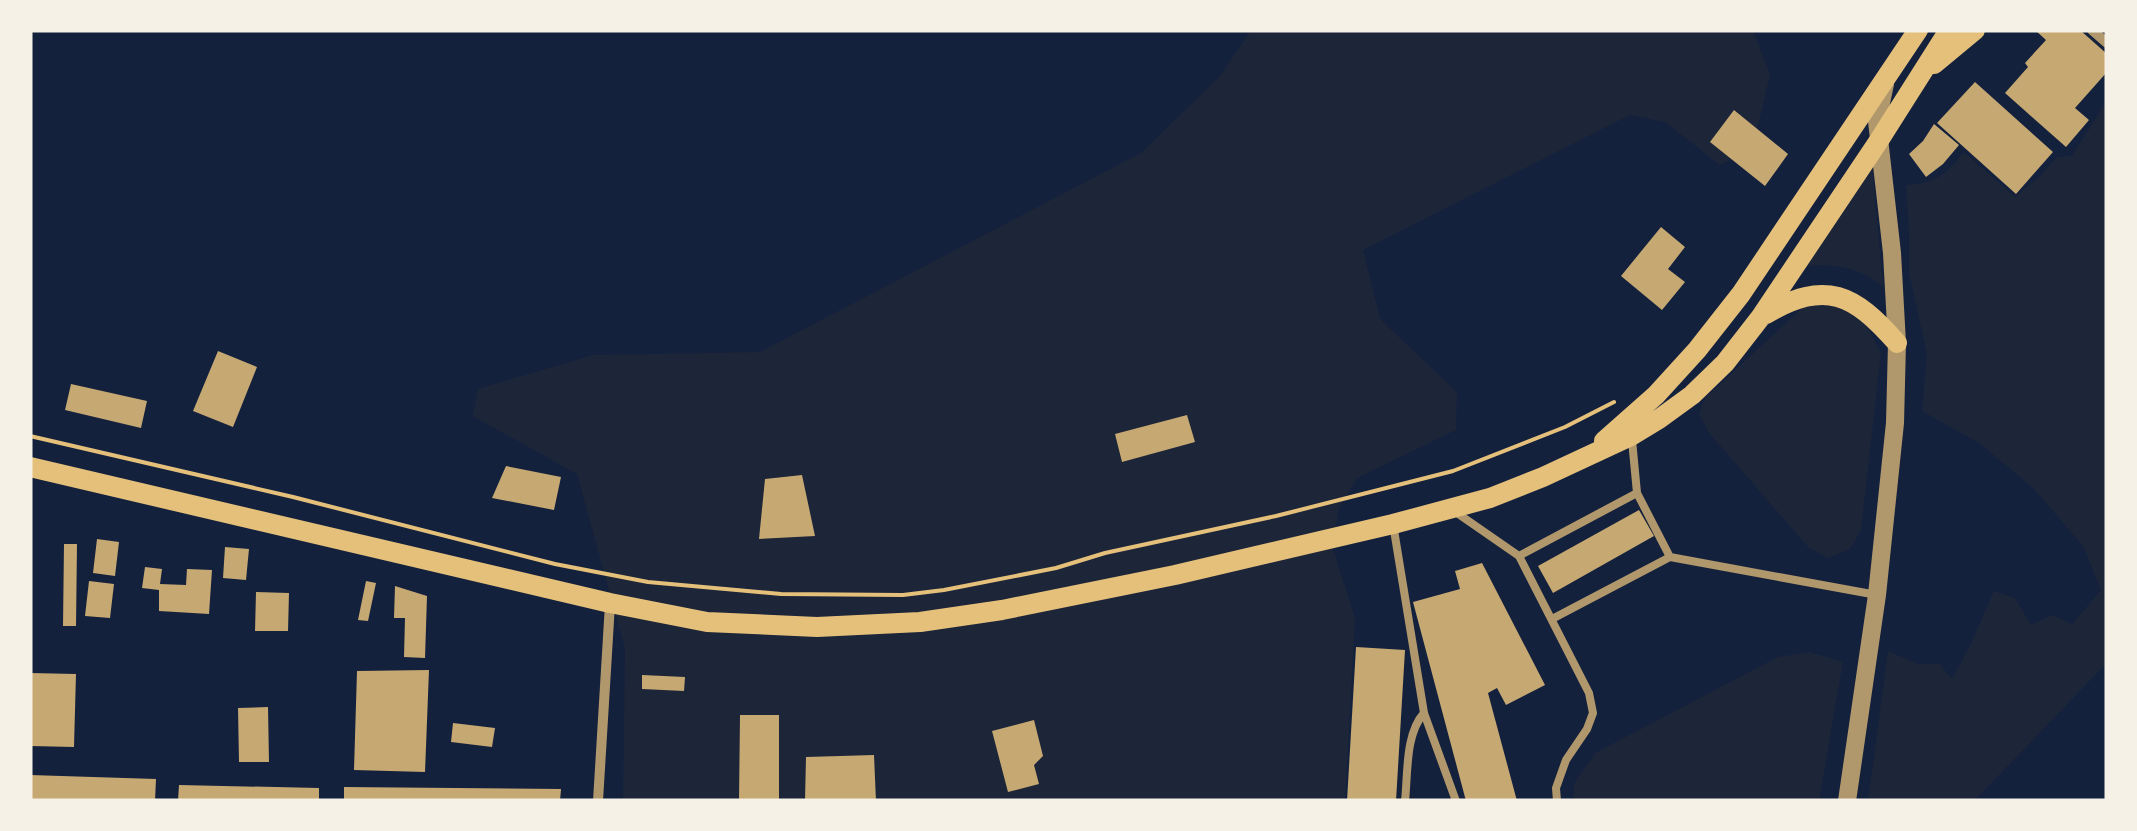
<svg xmlns="http://www.w3.org/2000/svg" width="2137" height="831" viewBox="0 0 2137 831" font-family="'Archivo Narrow',sans-serif">
	<style>
		.green { fill: #1d2539 }
		.building { fill: #c6a872 }
		.lines { fill: none; stroke-linecap: round; stroke-linejoin: round }
		.path { stroke: #e5c07b; stroke-width: 4 }
		.service { stroke: #b1986c; stroke-width: 8 }
		.minor { stroke: #b1986c; stroke-width: 10 }
		.tertiary { stroke: #b1986c; stroke-width: 18 }
		.secondary { stroke: #e5c07b; stroke-width: 20 }
	</style>
	<rect width="100%" height="100%" fill="#14213d"/>
	<path class="green" d="M1251,30h502l17,45 -17,72 -33,18 -55,-43 -35,-7 -267,135 17,69 77,73 -1,38 -99,48 -19,32 -5,39 22,69 -10,183h-722l2,-152 -48,-175 -104,-58 5,-27 115,-34 167,-3 381,-199 79,-77z
		M2107,100v563l-133,138h-106l20,-150 30,13h22l12,15 19,-35 23,-53 21,7 16,27 21,-10 20,9 29,-34 -18,-44 -50,-58 -54,-45 -57,-32 5,-57 -18,-81v-39l-3,-49c29,-1 40,-11 58,-33l51,45 25,-21 17,-19 15,-1z
		M1872,163l11,124c-22,-20 -53,-25 -82,-20z
		M1827,302l19,3 19,17 16,31 -20,177 -11,19 -22,9 -19,-10 -100,-115 -10,-19 6,-16 97,-90z
		M1809,652l34,10 -24,139h-246l1,-17 21,-31 183,-96z"/>
	<path class="building" d="M2035,30h45l27,24v18l-32,36 14,12 -23,27 -61,-54 23,-26 -3,-4 21,-23z
		M1975,82l78,70 -37,42 -79,-71z
		M1734,110l54,44 -23,32 -55,-44z
		M1934,124l25,21 -16,19 -17,13 -17,-23 14,-13z
		M1661,227l24,20 -17,22 17,13 -23,28 -41,-34z
		M218,351l39,16 -24,60 -40,-16z
		M71,384l76,17 -6,27 -76,-18z
		M1187,415l8,27 -73,20 -7,-28z
		M506,466l55,11 -7,33 -62,-12z
		M802,475l13,61 -56,3 6,-60z
		M1639,510l15,26 -101,57 -15,-27z
		M97,539l22,3 -4,34 -22,-3z
		M64,544h13l-1,82h-13z
		M225,547l24,2 -3,31 -23,-2z
		M1482,563l63,122 -39,20 -9,-17 -9,5 29,108h-51l-53,-199 47,-13 -5,-18z
		M145,567l17,2 -2,15 26,1 1,-16 25,1 -3,44 -50,-3v-21l-17,-2z
		M89,581l25,3 -4,34 -25,-2z
		M366,581l10,2 -8,38 -10,-1z
		M395,586l32,10 -2,62 -21,-1 1,-39h-11z
		M256,592l33,1 -1,38h-33z
		M1356,647l49,3 -9,151h-49z
		M429,670l-4,102 -71,-2 3,-99z
		M30,673l46,1 -2,73 -44,-1z
		M642,675l43,2 -1,14 -42,-2z
		M268,707l1,55h-30l-1,-54z
		M740,715h39v86h-40z
		M1034,720l9,36 -9,9 5,19 -31,8 -16,-61z
		M453,723l42,5 -3,19 -41,-5z
		M874,755l2,46h-71l1,-44z
		M30,775l126,4 -1,22h-125z
		M179,785l140,3v13h-141z
		M344,787l217,2 -1,12h-216z"/>
	<g class="lines">
		<path class="path" d="M30,436l263,61 262,67 93,18 133,12 122,1 41,-5 112,-22 49,-15 171,-37 177,-45 112,-44 49,-25"/>
		<path class="service" d="M1632,440l5,53 33,64 207,38
			M1454,511l65,45 70,137 4,20 -6,16 -21,31 -10,28 1,13
			M1393,524l31,189 32,88
			M1519,556l118,-63
			M1552,619l118,-62
			M1405,801c3,-27 0,-67 19,-88"/>
		<path class="minor" d="M2092,30l15,13
			M598,801l12,-197"/>
		<path class="tertiary" d="M1847,801l30,-206 18,-172 2,-80 -5,-90 -15,-132 8,-37"/>
		<path class="secondary" d="M1934,64l41,-34
			M1766,314c60,-35 88,-20 131,29
			M1604,441l52,-46 41,-45 44,-56 177,-264
			M30,467l580,136 97,19 110,5 103,-5 82,-12 173,-35 218,-51 97,-26 53,-21 88,-41 28,-17 33,-24 33,-32 35,-45 118,-176 71,-112"/>
	</g>
	<rect width="2137" height="831" fill="none" stroke="#f6f1e7" stroke-width="65"/>
</svg>
